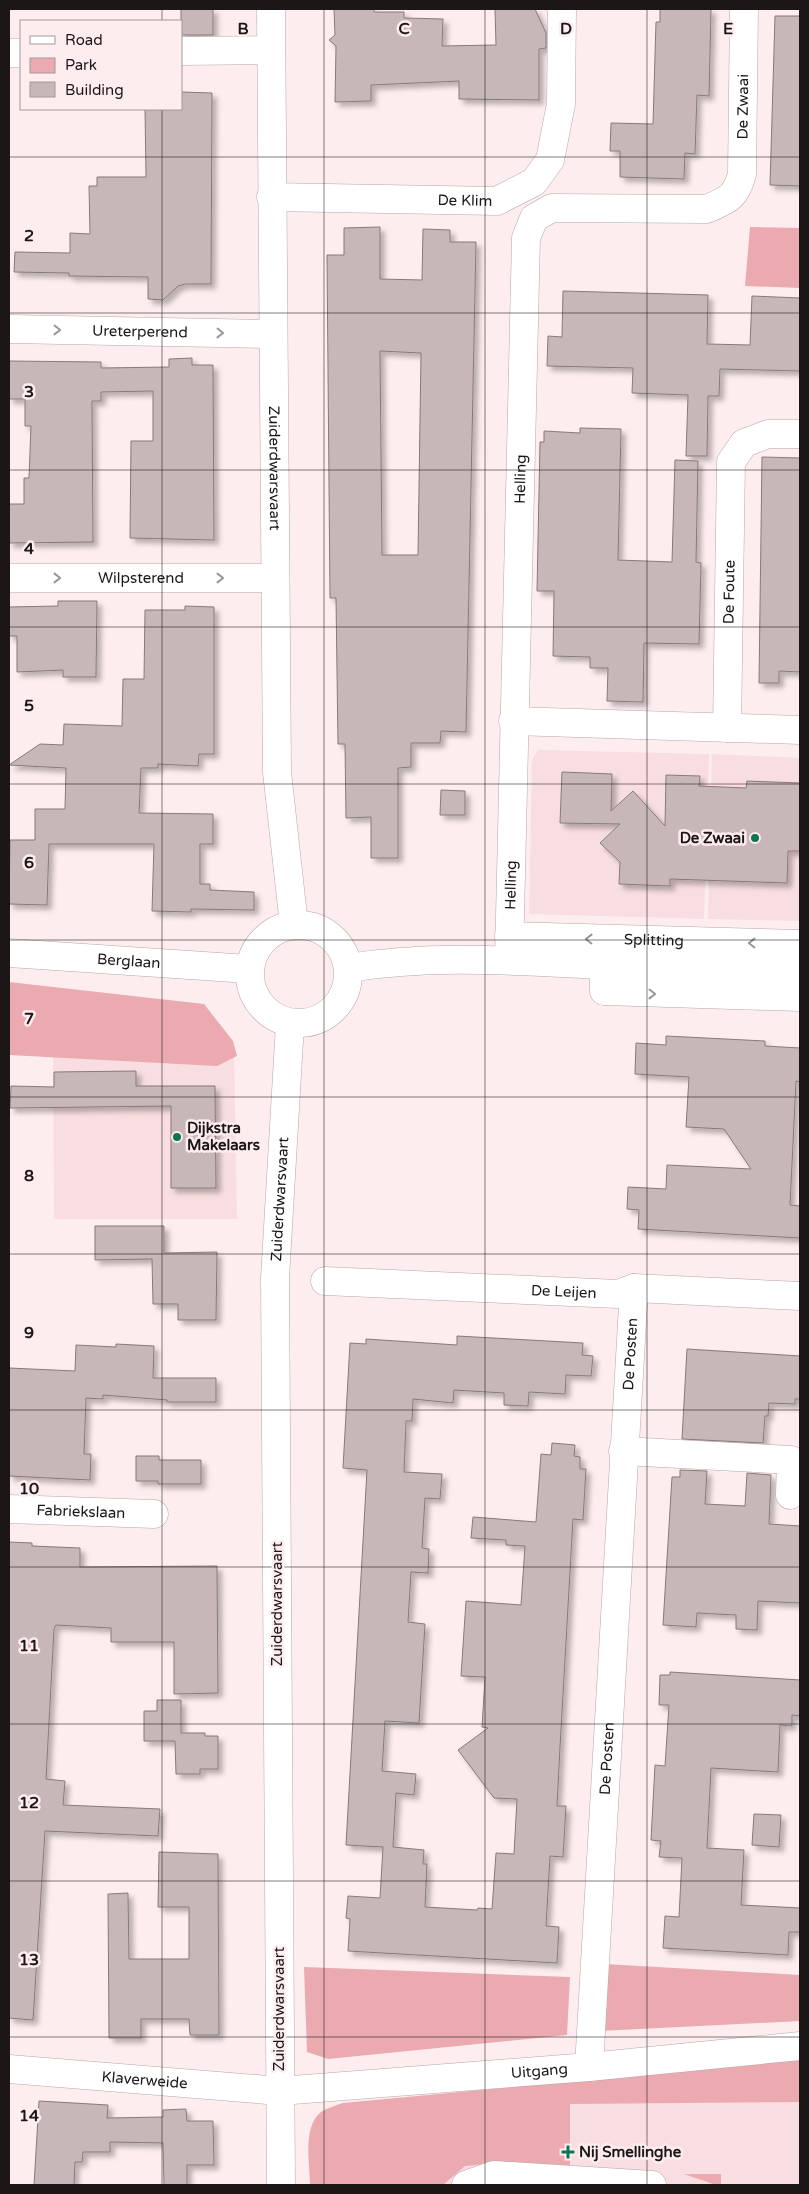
<svg xmlns="http://www.w3.org/2000/svg" width="809" height="2194" viewBox="0 0 809 2194" font-family="'Varela Round',sans-serif">
	<style>
		.built { fill: #f8dee0 }
		.green { fill: #ebaab0 }
		.building { fill: #c7b7b8; stroke: #88797a; fill-rule: evenodd; filter: url(#shadow) }
		.lines { fill: none; stroke-linecap: round; stroke-linejoin: round }
		.minor-casing { stroke: #b7a7a8; stroke-width: 29 }
		.tertiary-casing { stroke: #b7a7a8; stroke-width: 29 }
		.secondary-casing { stroke: #b7a7a8; stroke-width: 29 }
		.minor { stroke: #fff; stroke-width: 28 }
		.tertiary { stroke: #fff; stroke-width: 28 }
		.secondary { stroke: #fff; stroke-width: 28 }
		.oneway { stroke: #999697 }
		.grid { fill: none; stroke: #1c1617; stroke-width: 1; stroke-opacity: 0.55 }
		.poi-dot { fill: #0b764f; stroke: #feedee; stroke-width: 2 }
		.labels { text-anchor: middle; dominant-baseline: central; stroke-width: 5; stroke-linejoin: round; paint-order: stroke }
		.street-label { font-size: 15px; fill: #1c1617; stroke: #feedee }
		.poi-label { font-size: 15px; font-weight: bold; fill: #1c1617; stroke: #feedee; text-anchor: start }
		.grid-label { font-size: 16px; text-anchor: middle; font-weight: bold; fill: #1c1617; stroke: #feedee; stroke-width: 5; stroke-linejoin: round; paint-order: stroke }
	</style>
	<defs>
		<filter id="shadow"><feDropShadow dx="4.5" dy="4.5" stdDeviation="2.5" flood-color="#0004"/></filter>
	</defs>
	<rect width="100%" height="100%" fill="#feedee"/>
	<path class="built" d="M538,750l171,4 -5,165 -175,-5 3,-154z
		M712,754l88,4v163l-92,-2z
		M53,1043l181,7 3,169h-183z
		M800,2088v97h-464l242,-93z"/>
	<path class="green" d="M750,227l50,1v60l-55,-2z
		M9,982l195,22 29,37 4,15 -20,10 -208,-11z
		M604,1964l196,11v46l-200,10z
		M304,1967l266,10 -3,58 -239,24 -21,-7z
		M800,2060v42l-230,2v61l-83,-1 -22,2 -22,19h-133c0,-20 -8,-58 11,-73 6,-4 14,-6 22,-9z
		M684,2174h37v11h42h-47z"/>
	<path class="building" d="M181,9h32v26h-32z
		M334,9h40v3h30v6l39,1 -1,27 54,-1 -1,-36h40l11,24v15l-7,1v51l-80,-1v-18l-88,4v16l-36,1 1,-56 -7,-6 6,-5z
		M660,9h51l-2,87 -12,-1 -2,59 -10,-1 -1,26 -64,-2v-26h-10l1,-28 42,1 3,-102h4z
		M775,16h25v170l-30,-1z
		M181,92l31,1 -1,191h-26l-7,2 -15,14 -15,-1v-22l-79,-1v-3l-55,-1 1,-20 55,1v-20l20,1 -1,-48h8v-9h49l-1,-68h36z
		M380,227v52l42,1 1,-51 27,1v12h26l-10,490 -25,-1 -1,12h-29v24l-13,1v90h-27v-41l-25,1 -1,-74h-7l-2,-146h-6l-3,-343h17v-27zM380,351l41,2 -3,202h-36z
		M563,291l145,4 -1,49 43,1 2,-49 48,2v73l-80,-2 -1,27h-11l-1,60h-21l2,-61 -56,-2 1,-25 -86,-2 1,-30 14,1z
		M192,358v7h21l1,175 -84,-2 1,-97h22v-50l-52,1v9h-9l1,141 -84,1v-39h15v-26h5l2,-52h-6v-27h-16v-38l92,1v6l68,-1v-8z
		M580,428l41,1 -3,131 54,2 3,-102 23,1 -2,101 5,1 -2,81 -55,-1 -1,59 -36,-1 1,-33h-18v-11l-37,-1 1,-65h-17l3,-149h4v-11l36,2z
		M762,457l38,1v214l-21,-1v12h-20z
		M58,601h39l-1,76h-33v-7l-46,2v-36h-8v-29l49,-1z
		M185,606l29,1v147h-15l-1,12 -40,-2v4h-17l-2,45 74,1v30h-13v40h10v6l44,2v18l-63,-1v3l-39,-1 2,-67h-105l-2,61 -38,-1 1,-64h25v-31h30l1,-41 -57,-3 31,-21 23,1 1,-21 58,2 1,-47h21l1,-69h40z
		M562,772l50,2 -1,37 22,-20 32,35 1,-51 34,1 -1,10 47,2 1,-7 53,2v68h-12l-1,32 -117,-4v7l-51,-2 1,-22 -20,-19 20,-19 -60,-1z
		M441,790l24,1v24h-25z
		M666,1036l99,5v5l35,2v34l-4,-1 -6,124 10,1v32l-162,-9 1,-19 -12,-1 1,-22 38,2 1,-24 84,4 -27,-40 -38,-2 3,-50 -54,-3 1,-31 30,2z
		M136,1071v15h79l1,102h-45v-82l-161,2 1,-22 43,1v-15z
		M95,1226h69v27l53,-1 -1,68h-38v-16h-25l-1,-45 -57,1z
		M457,1336l126,7 -1,12 11,1 -2,20 -25,-1 -1,19 -36,-2 -1,14 -24,-1v-12l-50,-3 -1,13 -40,-4 -1,22h-6l-2,51 38,2 -2,25 -15,-1 -3,50 7,1 -1,24 -17,-1 -3,50 17,2 -6,99 -34,-2 -3,50 34,3 -2,21 -18,-2 -3,54 31,3 -1,14h4l-2,43 52,3 1,-2 14,1 4,-56 18,1 3,-55 -23,-1 -36,-48 30,-22 -6,-1 3,-50 -24,-1 5,-75 55,4 4,-59 -19,-1v-5l-35,-2 2,-21 63,5 5,-68 10,1 1,-12 23,2 -1,11 6,1v12h6l-3,51 -10,-1 -13,228 -3,59h9l-3,51 -13,-1 -4,70 13,1 -2,36 -209,-12 2,-32 -4,-1 2,-22 32,2 3,-51 -37,-2 21,-375 -24,-2 7,-125 16,1v-5l91,6z
		M116,1344l38,2 -1,32h63v24h-49v-2l-64,-5v4l-17,-1 -2,56h7l-1,26 -81,-4v-108l66,3 1,-26 40,2z
		M687,1349l113,7v43h-5v5l-26,-1 -1,13h-3l-2,27 -81,-4z
		M136,1456h23v4h42v24h-43v-3h-22z
		M680,1470l27,1 -2,33 40,2 2,-33 24,2 -2,49 31,2v77l-42,-2 -1,29 -21,-1v-14l-39,-2 -1,14 -33,-2 9,-148h8z
		M9,1542l23,1v3l48,2v19l137,-1 1,127 -44,1v-52h-63v-14l-55,-3 -2,4 -8,150 19,2 -2,24 97,4 -2,27 -113,-5 -12,189 -24,-2z
		M670,1672l130,8v36l-8,-1v11l-12,-1 -2,47 -67,-4 -4,80 37,2 -3,55 59,3v24h-11l-1,23 -125,-7 2,-32 14,1 3,-59 -23,-1 2,-16 -10,-1 4,-75 10,1 4,-61h-10l1,-30h10z
		M157,1700h24v33h24v3h13v33h-18v5h-24l-1,-33h-31v-30h13z
		M754,1814l27,1 -2,32 -27,-2z
		M159,1852l59,2 1,181h-29l-1,-16h-48v19h-32l-1,-144 20,-1 1,66h60v-52h-31z
		M39,2101l69,4 -1,13 56,-1v-7l23,-1 1,12h26l1,44h-27v20h-23l-1,-42 -53,-1v10h-27l-1,10h-7l-1,23h-40z"/>
	<g class="lines">
		<defs>
			<g id="minor">
				<path d="M181,51l90,-1"/>
				<path d="M9,53h12"/>
				<path id="s1" d="M271,197l226,4 37,-19 16,-22 11,-56 1,-95"/>
				<path id="s2" d="M9,329l263,5"/>
				<path id="s3" d="M9,578h265"/>
				<path d="M513,721l287,9"/>
				<path id="s4" d="M727,728l4,-266 13,-19 24,-9h32"/>
				<path id="s5" d="M509,936l291,8"/>
				<path id="s6" d="M509,959l17,-721 8,-20 18,-10 155,1c21,-9 29,-12 35,-35l2,-165"/>
				<path d="M604,965v26l196,6"/>
				<path id="s7" d="M325,1281l293,13 16,-6 166,8"/>
				<path d="M623,1451l168,9 -1,35"/>
				<path id="s8" d="M9,1509l145,5"/>
				<path id="s9" d="M589,2067l45,-779"/>
				<path id="s10" d="M9,2069l271,22 309,-24 211,-21"/>
				<path d="M466,2185l28,-10 158,10"/>
			</g>
			<g id="tertiary">
				<path id="s11" d="M281,2185l-6,-907 15,-254"/>
			</g>
			<g id="secondary">
				<path id="s12" d="M271,9l6,763 17,153"/>
				<circle cx="299" cy="974" r="49"/>
				<path id="s13" d="M9,953l240,16"/>
				<path d="M348,968c87,-14 167,-7 254,-3 66,4 132,3 198,5"/>
			</g>
		</defs>
		<use href="#minor" class="minor-casing"/>
		<use href="#tertiary" class="tertiary-casing"/>
		<use href="#secondary" class="secondary-casing"/>
		<use href="#minor" class="minor"/>
		<use href="#tertiary" class="tertiary"/>
		<use href="#secondary" class="secondary"/>
	</g>
	<defs><path id="oneway-chevron" d="M-2-3.5L2.5 0L-2 3.5" fill="none" stroke-width="1.6" stroke-linecap="round" stroke-linejoin="round" transform="scale(1.25)"/></defs>
	<g class="oneway">
		<use href="#oneway-chevron" transform="translate(57 330) rotate(1)"/>
		<use href="#oneway-chevron" transform="translate(220 333) rotate(1)"/>
		<use href="#oneway-chevron" transform="translate(57 578)"/>
		<use href="#oneway-chevron" transform="translate(220 578)"/>
		<use href="#oneway-chevron" transform="translate(589 939) rotate(-179)"/>
		<use href="#oneway-chevron" transform="translate(752 943) rotate(-179)"/>
		<use href="#oneway-chevron" transform="translate(652 994) rotate(1)"/>
	</g>
	<path class="grid" d="M162,9v12M324,9v2176M485,9v2176M647,9v2176M162,109v2076M9,157h791M9,313h791M9,470h791M9,627h791M9,784h791M9,940h791M9,1097h791M9,1254h791M9,1410h791M9,1567h791M9,1724h791M9,1881h791M9,2037h791"/>
	<g class="poi-dot">
		<circle cx="755" cy="838" r="5"/>
		<circle cx="177" cy="1137" r="5"/>
		<path d="M565.5 2144.5h5v5h5v5h-5v5h-5v-5h-5v-5h5z"/>
	</g>
	<g class="labels">
		<g class="street-label">
			<text stroke="none"><textPath href="#s6" startOffset="1038">De Zwaai</textPath></text>
			<text stroke="none"><textPath href="#s1" startOffset="194">De Klim</textPath></text>
			<text stroke="none"><textPath href="#s2" startOffset="131">Ureterperend</textPath></text>
			<text stroke="none"><textPath href="#s12" startOffset="459">Zuiderdwarsvaart</textPath></text>
			<text stroke="none"><textPath href="#s6" startOffset="480">Helling</textPath></text>
			<text stroke="none"><textPath href="#s3" startOffset="132">Wilpsterend</textPath></text>
			<text stroke="none"><textPath href="#s4" startOffset="136">De Foute</textPath></text>
			<text stroke="none"><textPath href="#s6" startOffset="74">Helling</textPath></text>
			<text stroke="none"><textPath href="#s5" startOffset="145">Splitting</textPath></text>
			<text stroke="none"><textPath href="#s13" startOffset="120">Berglaan</textPath></text>
			<text stroke="none"><textPath href="#s11" startOffset="986">Zuiderdwarsvaart</textPath></text>
			<text stroke="none"><textPath href="#s7" startOffset="239">De Leijen</textPath></text>
			<text stroke="none"><textPath href="#s9" startOffset="714">De Posten</textPath></text>
			<text stroke="none"><textPath href="#s8" startOffset="72">Fabriekslaan</textPath></text>
			<text transform="translate(277 1604) rotate(-90)">Zuiderdwarsvaart</text>
			<text stroke="none"><textPath href="#s9" startOffset="309">De Posten</textPath></text>
			<text transform="translate(279 2009) rotate(-90)">Zuiderdwarsvaart</text>
			<text stroke="none"><textPath href="#s10" startOffset="532">Uitgang</textPath></text>
			<text stroke="none"><textPath href="#s10" startOffset="136">Klaverweide</textPath></text>
		</g>
		<g class="poi-label">
			<text x="745" y="838" text-anchor="end">De Zwaai</text>
			<text x="187" y="1128">Dijkstra<tspan x="187" dy="17">Makelaars</tspan></text>
			<text x="579" y="2152">Nij Smellinghe</text>
		</g>
	</g>
	<g class="grid-label">
		<text x="243" y="34">B</text>
		<text x="404" y="34">C</text>
		<text x="566" y="34">D</text>
		<text x="728" y="34">E</text>
		<text x="29" y="241">2</text>
		<text x="29" y="397">3</text>
		<text x="29" y="554">4</text>
		<text x="29" y="711">5</text>
		<text x="29" y="868">6</text>
		<text x="29" y="1024">7</text>
		<text x="29" y="1181">8</text>
		<text x="29" y="1338">9</text>
		<text x="29" y="1494">10</text>
		<text x="29" y="1651">11</text>
		<text x="29" y="1808">12</text>
		<text x="29" y="1965">13</text>
		<text x="29" y="2121">14</text>
	</g>
	<rect width="809" height="2194" fill="none" stroke="#1c1617" stroke-width="20"/>
	<rect x="20" y="20" width="162" height="90" fill="#feedee" stroke="#a49798"/>
	<rect x="30" y="36" width="25" height="8" fill="#ffffff" stroke="#a49798"/>
	<text x="65" y="45" font-size="15" fill="#1c1617">Road</text>
	<rect x="30" y="58" width="25" height="15" fill="#ebaab0" stroke="#a49798"/>
	<text x="65" y="70" font-size="15" fill="#1c1617">Park</text>
	<rect x="30" y="82" width="25" height="15" fill="#c7b7b8" stroke="#a49798"/>
	<text x="65" y="95" font-size="15" fill="#1c1617">Building</text>
</svg>
